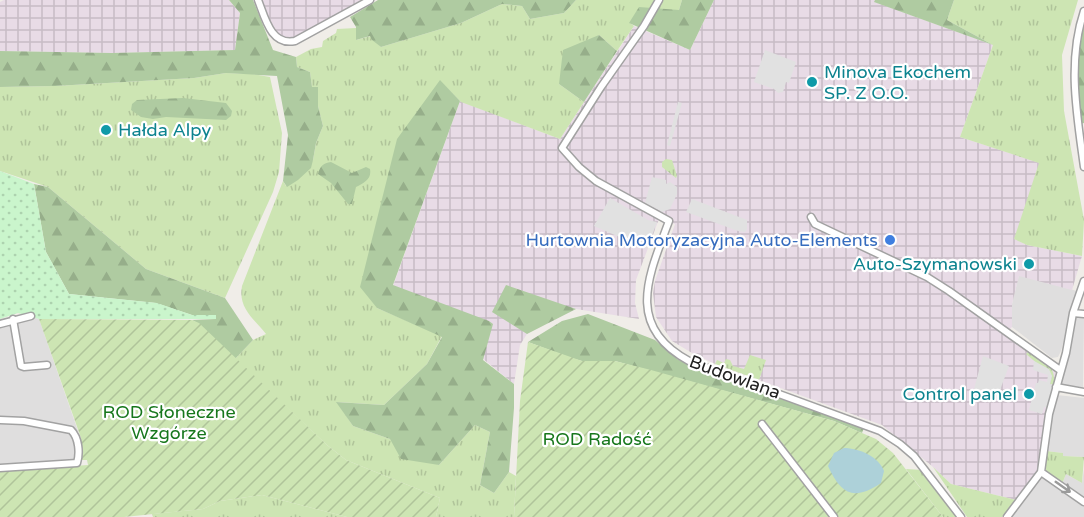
<svg xmlns="http://www.w3.org/2000/svg" width="1084" height="517" viewBox="0 0 1084 517" font-family="'Varela Round',sans-serif">
	<style>
		.residential { fill: #dfdede }
		.industrial { fill: url(#industrial-grid) }
		.grass { fill: url(#grass-tufts) }
		.forest { fill: url(#forest-firs) }
		.park { fill: url(#park-dots) }
		.garden { fill: url(#garden-furrows) }
		.parking { fill: #e1e1e1 }
		.water { fill: #add1d9 }
		.lines { fill: none; stroke-linecap: round; stroke-linejoin: round }
		.minor-casing { stroke: #a2a2a2; stroke-width: 9 }
		.minor { stroke: #fff; stroke-width: 6 }
		.oneway { stroke: #9b9b9b }
		.culture-dot { fill: #0f9aa8; stroke: #fff; stroke-width: 2 }
		.shop-dot { fill: #3f7fe0; stroke: #fff; stroke-width: 2 }
		.labels { text-anchor: middle; dominant-baseline: central; stroke-width: 4.5; stroke-linejoin: round; paint-order: stroke }
		.culture-label { font-size: 18px; fill: #0d838f; stroke: #fff; text-anchor: start }
		.shop-label { font-size: 18px; fill: #366cbe; stroke: #fff; text-anchor: end }
		.street-label { font-size: 18px; fill: #212121; stroke: #fff }
		.park-label { font-size: 18px; fill: #17771c; stroke: #fff }
	</style>
	<defs>
		<pattern id="industrial-grid" width="8" height="8" patternUnits="userSpaceOnUse" patternTransform="scale(1.5)"><rect width="8" height="8" fill="#e8dbe6"/><path d="M0 4h8M4 0v8" fill="none" stroke="#c7bcc5"/></pattern>
		<pattern id="grass-tufts" width="24" height="20" patternUnits="userSpaceOnUse" patternTransform="scale(1.5)"><rect width="24" height="20" fill="#cde5b3"/><path d="M3 7l-1-3M5 7V3M7 7l1-3M15 17l-1-3M17 17v-4M19 17l1-3" fill="none" stroke="#b0c49a"/></pattern>
		<pattern id="forest-firs" width="22" height="20" patternUnits="userSpaceOnUse" patternTransform="scale(1.5)"><rect width="22" height="20" fill="#afcba1"/><path d="M5 1l3.5 6h-7zM16 11l3.5 6h-7z" fill="#96ae8a"/></pattern>
		<pattern id="park-dots" width="8" height="8" patternUnits="userSpaceOnUse" patternTransform="scale(1.5)"><rect width="8" height="8" fill="#caf5cc"/><path d="M2 2h.1M6 6h.1" fill="none" stroke="#add2af" stroke-width="1.8" stroke-linecap="round"/></pattern>
		<pattern id="garden-furrows" width="10" height="10" patternUnits="userSpaceOnUse" patternTransform="scale(1.5)"><rect width="10" height="10" fill="#cde5b3"/><path d="M-1 1l2-2M0 10L10 0M9 11l2-2" fill="none" stroke="#b0c49a"/></pattern>
	</defs>
	<rect width="100%" height="100%" fill="#f0ede8"/>
	<path class="residential" d="M1019,275l58,16 -16,60 -3,6 -6,1 -40,-31v-23z
		M1076,316l8,1 -1,73 -24,-4z
		M36,318l3,1 39,112 -2,1 -8,-6 -45,-7 -23,-1v-92l12,-1 7,42 5,-3 -8,-41 3,-4z
		M1057,395l27,3v59l-21,-1v-3l-17,-2 4,-31z
		M0,422l68,8 7,10 1,18 -3,3 -73,5z
		M1084,469v30l-22,-15 4,-10 16,9z
		M1044,476l40,28v13h-73z"/>
	<path class="industrial" d="M4,0h225l11,13 -5,37 -123,3 -112,-2v-49z
		M261,0h104l-62,35 -13,5h-7l-7,-8z
		M714,0h161v2l118,43 -33,92 80,26 -25,76 12,6 55,11 -10,34 -53,-14 -7,28v23l-6,6 50,37 -18,101 -22,29 -65,-16 -18,-17 -51,-42 -167,-61 -23,-11 -20,-12 -16,-24 -3,-24 2,-12 20,-57 -16,-5 -23,61 -1,23 4,16 -63,-10 -42,20 -7,5 -7,11 -6,39 -121,-98 67,-185 100,38 74,-113 56,24z"/>
	<path class="grass" d="M576,0h106l-3,10 -49,13 4,3 -17,25 -18,-16 -40,49 25,18 -24,37 -99,-37 -21,-21 -63,227 65,28 -15,28 -43,41 -47,-3 16,24 37,13 49,26 36,-40 15,7 -10,53 14,8 15,-21 7,4 -2,41h-78l4,-19 -94,-38 -19,-15 -92,-86 18,-19 13,-6c-13,-16 -28,-26 -24,-48l41,-105 3,5 27,-26 3,-17 7,-17 -5,-20v-18h-6l-2,-16 -13,-5 -1,-10 15,-8 11,-2 1,-6 13,-8 1,-4 19,-1v12l15,-4 10,11 80,-24 41,-19 20,2 8,13 34,-6z
		M954,0h124l-16,55 2,56 20,109 -2,36 -55,-11 -13,-6 25,-76 -79,-26 33,-92 -46,-25z
		M226,73l27,1 17,3 12,56 -3,39 -6,20 -48,106 -79,-29 -98,-82 -48,-16v-84l55,-1 139,-8z
		M666,159l6,1 5,16 -1,2 -14,-11v-5z
		M1029,351c15,11 27,13 25,34l-4,-1 2,-8 -26,-22z
		M750,355l16,5 -7,20 -44,-16 2,-4 7,3 2,-4 4,1 3,6 11,3z
		M1046,451l17,2v3l21,1 -2,26 -16,-9 -4,10 -16,-12z
		M933,467l18,17 65,16 -14,17h-35z
		M906,469l17,1 35,47h-15z
		M262,495l85,22h-194l-1,-3 51,-5 17,-8z"/>
	<path class="forest" d="M229,0h24l20,50 23,7 1,10 13,5 2,15h6v19l5,20 -7,17 -3,17 -2,8 -13,12 -11,7 -4,-6 5,-46 -11,-59 -51,-3 -32,5 -139,8 -55,1v-36l112,2 123,-3 5,-37z
		M378,0h198l-12,13 -34,6 -8,-13 -20,-2 -41,19 -80,24 -9,-7 -2,-4 -14,4v-13l-6,-10z
		M682,0h32l-24,50 -61,-27 10,-16 40,3z
		M875,0h79l-7,20 46,25 -119,-43z
		M1084,23v100l-4,1 -3,-76z
		M599,35l18,16 -33,51 -25,-18 4,-34z
		M440,80l20,21 -67,184 96,36 4,3 -10,36 31,24v24l-5,64 -15,21 -14,-8 10,-53 -15,-7 -36,40 -38,-6 -11,-20 -37,-13 -17,-24 48,3 43,-41 15,-27 -65,-29 -17,-21 37,-148z
		M183,98l43,5 6,8 -1,5 -5,4 -60,-3 -13,2 -12,-2 -10,-7 1,-6 5,-4z
		M331,162l21,11 14,-6 4,2c2,10 -6,14 -14,18l-4,17h-4l-17,-21 -13,-9c2,-8 5,-11 13,-12z
		M34,184l14,3 98,82 79,29 28,42 -18,19 -36,-35 -7,-4 24,-1 -1,-4h-23l-36,-12 -87,-9 -23,-42z
		M506,285l70,24 -49,25 -35,-22z
		M588,314l67,26 22,19 30,15 137,46 20,8 -2,5 -28,-12 -219,-60h-33l-11,-3 -43,-16 34,-21z"/>
	<path class="park" d="M0,171l34,13 12,68 23,42 88,9 35,12h24v4h-177l-21,-6 -18,6z"/>
	<path class="garden" d="M39,319l153,1 7,3 128,122 19,15 94,38 -4,19h-89l-85,-22 -42,6 -17,8 -79,8h-124v-46l88,-6 -1,-5h-5l-1,-22z
		M528,342l54,19h33l36,9 183,51 42,18 17,14 50,64h-429l6,-116z"/>
	<path class="parking" d="M765,50l31,12 -7,21 -3,-1 -3,10 -5,1 -4,-4 -20,-7z
		M678,102l4,1 -12,43 -3,-1z
		M652,177l14,3v4l4,-2 7,5v7l-7,15 -8,3 -17,-9z
		M610,198l38,22 9,2 -10,27 -53,-23z
		M692,199l55,21v9l-2,3 -7,-1 -52,-19z
		M983,356l26,10 -12,32 -23,-9z
		M1034,361l15,8 3,7 -2,8 4,1 -7,23 -3,-1 -2,7 -13,-4 7,-27h2l1,-3 8,2 1,-7 -15,-5z"/>
	<path class="water" d="M844,448c15,0 35,9 40,23l-3,12c-27,18 -40,12 -53,-17l6,-13z"/>
	<g class="lines">
		<defs>
			<path id="minor" d="M258,0c7,18 13,46 37,41l75,-41
				M659,0l-15,26 -43,61 -39,61 17,19 17,14 73,40c-20,54 -45,105 20,140l191,70 20,13 14,12 47,61
				M1084,11c-17,51 -7,104 0,156
				M811,217l4,7 112,53 22,14 111,79
				M1073,313l11,1
				M13,319l8,47 3,1 23,-2
				M0,324l31,-8
				M1056,387l28,5
				M0,420l24,1 47,9c8,8 9,23 6,33l-77,5
				M762,424l72,93
				M1041,472l43,30
				M1007,517l34,-45 8,-58 17,-61 7,-40 11,-32"/>
		</defs>
		<use href="#minor" class="minor-casing"/>
		<use href="#minor" class="minor"/>
	</g>
	<defs><path id="oneway-shaft" d="M-6 0H5M1.5-3L5.5 0L1.5 3" fill="none" stroke-width="1.6" stroke-linecap="round" stroke-linejoin="round" transform="scale(1.5)"/></defs>
	<use class="oneway" href="#oneway-shaft" transform="translate(1063 487) rotate(35)"/>
	<g class="culture-dot">
		<circle cx="812" cy="82" r="6"/>
		<circle cx="106" cy="130" r="6"/>
		<circle cx="1029" cy="264" r="6"/>
		<circle cx="1029" cy="394" r="6"/>
	</g>
	<circle class="shop-dot" cx="890" cy="240" r="6"/>
	<g class="labels">
		<g class="culture-label">
			<text x="824" y="72">Minova Ekochem<tspan x="824" dy="21">SP. Z O.O.</tspan></text>
			<text x="118" y="130">Hałda Alpy</text>
			<text x="1017" y="264" text-anchor="end">Auto-Szymanowski</text>
			<text x="1017" y="394" text-anchor="end">Control panel</text>
		</g>
		<g class="shop-label">
			<text x="878" y="240">Hurtownia Motoryzacyjna Auto-Elements</text>
		</g>
		<g class="street-label">
			<text transform="translate(735 377) rotate(20)">Budowlana</text>
		</g>
		<g class="park-label">
			<text x="169" y="412">ROD Słoneczne<tspan x="169" dy="21">Wzgórze</tspan></text>
			<text x="597" y="439">ROD Radość</text>
		</g>
	</g>
</svg>
